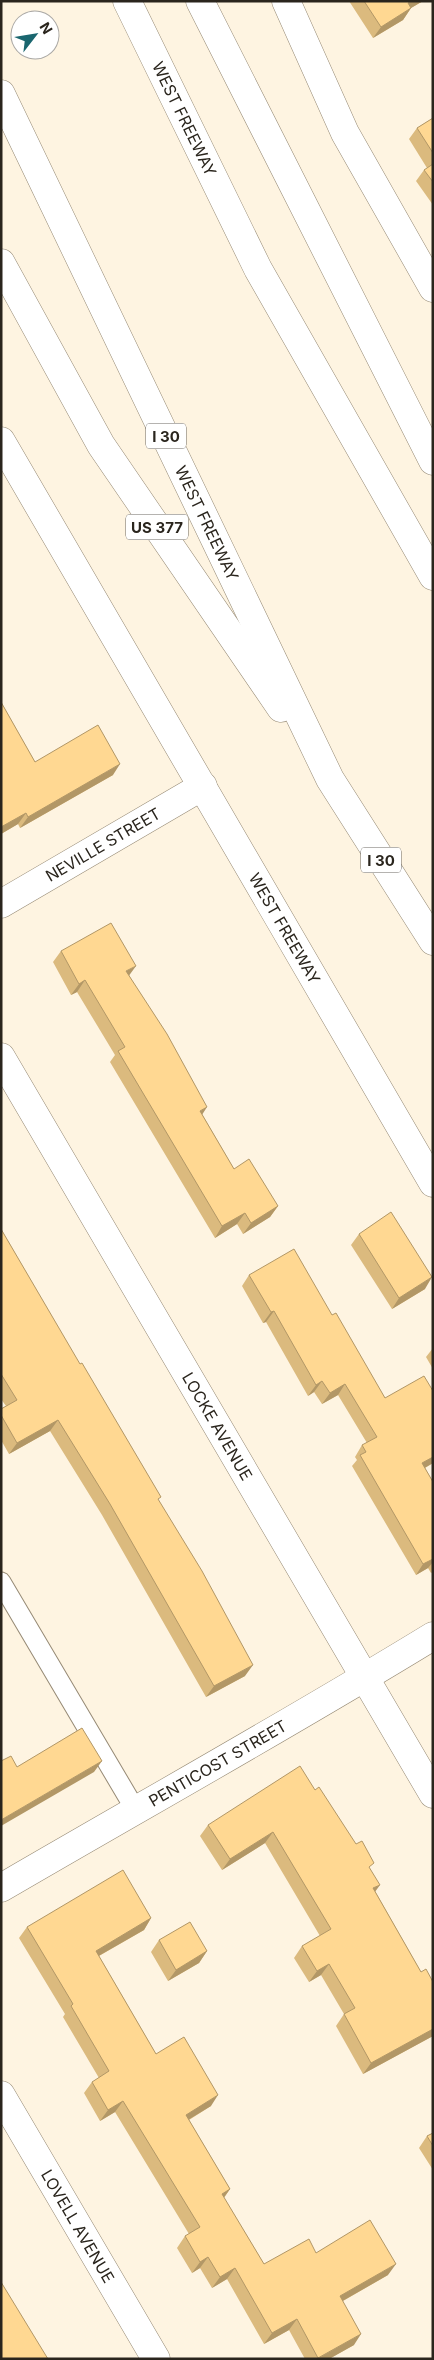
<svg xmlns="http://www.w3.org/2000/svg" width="434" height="2360" viewBox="0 0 434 2360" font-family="Inter,sans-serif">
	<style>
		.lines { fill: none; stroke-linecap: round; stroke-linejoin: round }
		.lane-casing { stroke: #968a75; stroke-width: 21 }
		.street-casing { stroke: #968a75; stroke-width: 29 }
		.secondary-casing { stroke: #968a75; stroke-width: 29 }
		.highway-casing { stroke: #968a75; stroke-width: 29 }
		.lane { stroke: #fff; stroke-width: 19 }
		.street { stroke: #fff; stroke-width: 28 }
		.secondary { stroke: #fff; stroke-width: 28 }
		.highway { stroke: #fff; stroke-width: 28 }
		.wall { fill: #dbba7e }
		.shaded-wall { fill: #b29766 }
		.building { fill: #ffd892; stroke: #b29766 }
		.labels { text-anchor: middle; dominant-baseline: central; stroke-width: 4; stroke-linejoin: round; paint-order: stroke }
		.shield { fill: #fff; stroke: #6a6661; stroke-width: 1 }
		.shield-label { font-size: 15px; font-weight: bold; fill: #2a251d }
		.street-label { font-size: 16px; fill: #2a251d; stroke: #fff }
	</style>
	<rect width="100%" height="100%" fill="#fef4e1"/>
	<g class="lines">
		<defs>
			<path id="lane" d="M1,1582l134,227"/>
			<g id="street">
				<path id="s1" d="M1,904l202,-118"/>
				<path id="s2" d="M1,1057l432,737"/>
				<path id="s3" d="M1,1888c144,-84 290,-165 432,-252"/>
				<path id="s4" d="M1,2095l155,264"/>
			</g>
			<g id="secondary">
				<path d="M286,1l59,132 88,155"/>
				<path id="s5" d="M1,441l432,742"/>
			</g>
			<g id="highway">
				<path id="s6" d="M127,1l131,268 175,307"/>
				<path d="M200,1l233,460"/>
				<path id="s7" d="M1,94l329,685 103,162"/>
				<path d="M1,263l100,182 180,263"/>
			</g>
		</defs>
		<use href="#lane" class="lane-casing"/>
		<use href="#street" class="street-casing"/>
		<use href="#secondary" class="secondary-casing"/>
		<use href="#highway" class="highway-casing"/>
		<use href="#lane" class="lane"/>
		<use href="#street" class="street"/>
		<use href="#secondary" class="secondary"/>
		<use href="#highway" class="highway"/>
	</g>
	<path class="wall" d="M349,1h74l-12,7 -8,12 -30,18z
		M433,118v87l-17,-24 8,-11 3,-2 -18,-29 8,-11z
		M1,702l34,60 78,13 -93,53 -2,-4 -17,10z
		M61,951l68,24 73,139 32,55 44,37 -8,11 -27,17 -6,-10 -22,14 -105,-176 5,-7 -38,-63 -6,3 -18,-33z
		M1,1229l158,272 86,175 -39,21 -104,-182 -52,-84 -41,23 -8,-14v-31l5,-3 -5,-7z
		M359,1234l66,55 -33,20 -41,-64z
		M249,1275l83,40 53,83 48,-7v72l-8,5 8,14v90l-2,1 -3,-5 -12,7 -64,-109 5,-6 -2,-3 7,-12 5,-2 -29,-48 -16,9 -8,-12 -6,4 -42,-74 -3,1 -21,-37z
		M433,1348v21l-7,-12z
		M315,1790l55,79 5,22 46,81 12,10v54l-70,38 -27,-48 8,-12 -23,-39 -12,7 -15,-24 8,-12 18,-10 -55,-93 -43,27 -22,-34 8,-11z
		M151,1918l-7,12 -45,26 57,98 55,52 -22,14 41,69 -6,9 40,66 52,-11 72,22 -45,26 11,44 -25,14h-24l-16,-29 -25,14 -37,-65 -15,9 -12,-20 -8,5 -15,-25 8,-12 4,-2 -74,-122 -15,9 -16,-28 8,-11 7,-4 -36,-61 2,-3 -46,-76 8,-11z
		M159,1940l48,11 -8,12 -31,18 -17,-29z
		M433,2133v37l-14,-22 8,-12z"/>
	<path class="shaded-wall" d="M412,1h11l-12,7 -3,-5z
		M411,8l-8,12 -30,18 8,-11z
		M120,764l-7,11 -93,53 8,-11z
		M26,813l-8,11 -17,10v-7z
		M136,966l-8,11 -2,-6z
		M85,980l-8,12 -6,3 8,-11z
		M207,1107l-7,11v-7z
		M278,1206l-8,11 -27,17 8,-11z
		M245,1213l-8,11 -22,14 7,-12z
		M432,1277l-7,12 -33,20 7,-11z
		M274,1311l-8,11 -3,1 8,-11z
		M322,1381l-8,11 -6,4 8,-11z
		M345,1384l-7,11 -16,9 8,-11z
		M58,1420l-8,11 -41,23 8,-11z
		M433,1457v6l-19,11 8,-11z
		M433,1559v3l-5,6 -12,7 7,-11z
		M253,1665l-8,11 -39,21 8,-11z
		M102,1761l-8,11 -93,54v-6z
		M273,1832l-8,11 -43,27 8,-11z
		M380,1885l-8,11 1,-8z
		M151,1918l-7,12 -56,32 8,-11z
		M207,1951l-8,12 -31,18 8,-11z
		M329,1964l-8,11 -12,7 8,-11z
		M433,2029v7l-70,38 8,-11z
		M218,2095l-7,11 -33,20 8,-11z
		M123,2101l-8,11 -15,9 8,-11z
		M230,2189l-8,11v-6z
		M208,2257l-8,11 -8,5 8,-11z
		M396,2264l-8,11 -56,32 8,-11z
		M235,2268l-8,11 -15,9 8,-11z
		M297,2319l-8,11 -25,14 8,-11z
		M361,2334l-7,11 -25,14h-12z"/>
	<path class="building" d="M364,1h48l-4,2 3,5 -30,19z
		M433,118v35l-16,-25z
		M433,164v18l-9,-12z
		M1,702l34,60 63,-37 22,39 -92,53 -2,-4 -25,14z
		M111,923l25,43 -10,5 41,63 40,73 -7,4 34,58 15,-10 29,47 -27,17 -6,-10 -23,13 -104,-175 7,-4 -40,-67 -6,4 -18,-33z
		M391,1212l41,65 -33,21 -40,-64z
		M1,1229l79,135 2,-1 79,134 -3,2 44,72 51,94 -39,21 -104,-182 -52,-84 -41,23 -16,-28v-6l16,-9 -16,-26z
		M294,1249l38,66 4,-2 49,85 39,-22 9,15v66l-11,6 11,19v77l-10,5 -63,-109 6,-3 -4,-7 15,-8 -32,-53 -15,9 -8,-12 -6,4 -42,-74 -3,1 -22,-37z
		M82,1728l20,33 -101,59v-59l10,-5 6,11z
		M300,1766l15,24 4,-3 37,57 6,-3 12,22 -5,4 11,18 -7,3 48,84 5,-3 7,13v47l-62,34 -27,-49 11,-6 -26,-44 -12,7 -15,-25 29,-17 -58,-97 -43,27 -22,-34z
		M123,1870l28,48 -55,33 60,103 28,-17 34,58 -32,20 44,74 -8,5 42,70 45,-25 7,14 54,-33 26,44 -56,32 21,38 -43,24 -21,-39 -25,14 -37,-65 -15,9 -12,-20 -8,5 -15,-26 15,-9 -77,-126 -15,9 -16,-28 17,-11 -38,-65 2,-2 -46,-77z
		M190,1922l17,29 -31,19 -17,-30z
		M433,2133v13l-6,-10z
		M1,2282l47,77h-47z"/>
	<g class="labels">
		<g class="shield">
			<rect x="146" y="423.5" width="40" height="25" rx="4"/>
			<rect x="126" y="514.5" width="62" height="25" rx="4"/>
			<rect x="361" y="847.5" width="40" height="25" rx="4"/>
		</g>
		<g class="shield-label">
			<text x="166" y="436">I 30</text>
			<text x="157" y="527">US 377</text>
			<text x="381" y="860">I 30</text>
		</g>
		<g class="street-label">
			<text stroke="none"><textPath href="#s6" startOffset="131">WEST FREEWAY</textPath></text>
			<text stroke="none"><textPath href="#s7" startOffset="476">WEST FREEWAY</textPath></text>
			<text stroke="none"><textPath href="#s1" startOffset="118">NEVILLE STREET</textPath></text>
			<text stroke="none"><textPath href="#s5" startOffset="564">WEST FREEWAY</textPath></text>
			<text stroke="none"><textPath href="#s2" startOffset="428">LOCKE AVENUE</textPath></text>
			<text stroke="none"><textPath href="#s3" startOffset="250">PENTICOST STREET</textPath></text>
			<text stroke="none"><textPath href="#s4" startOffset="152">LOVELL AVENUE</textPath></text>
		</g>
	</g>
	<rect width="434" height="2360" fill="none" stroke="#2a251d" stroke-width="5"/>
	<g transform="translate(35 35) rotate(59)"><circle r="24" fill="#ffffff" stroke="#aaa8a5"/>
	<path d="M0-4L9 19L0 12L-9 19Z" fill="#1a666f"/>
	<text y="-8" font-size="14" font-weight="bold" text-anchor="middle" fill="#2a251d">N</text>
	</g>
</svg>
